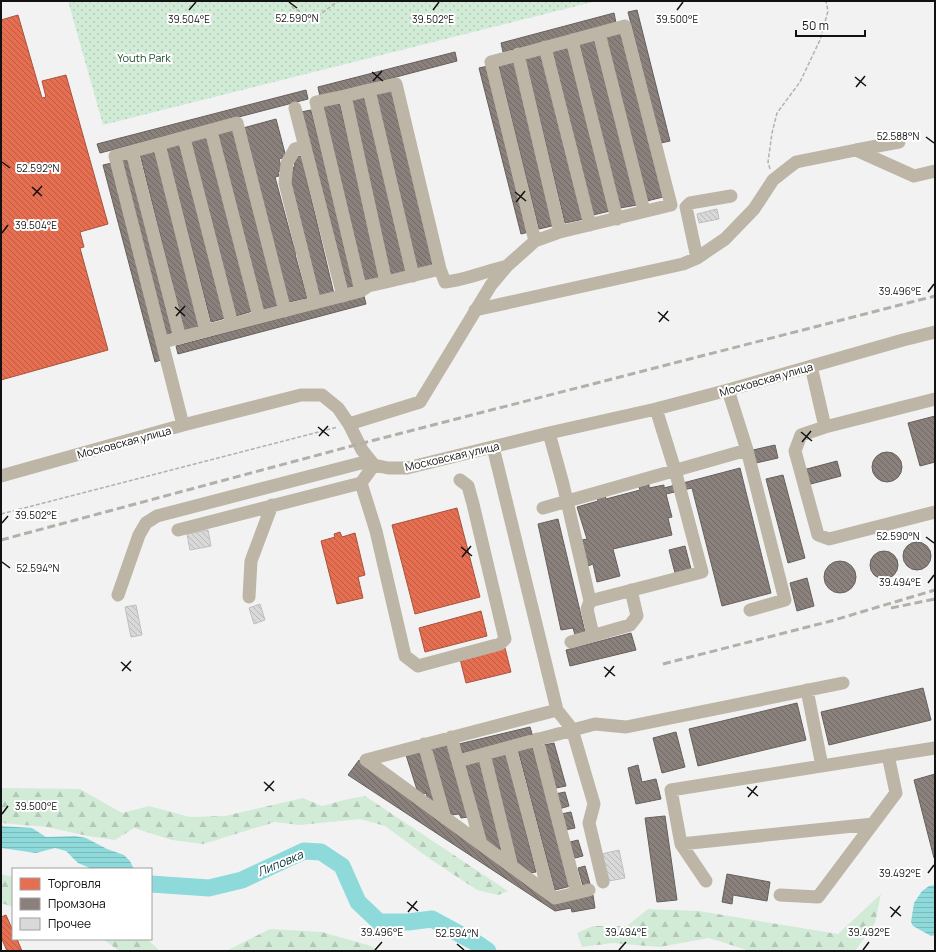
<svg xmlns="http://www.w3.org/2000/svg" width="936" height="952" viewBox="0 0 936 952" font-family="Manrope,sans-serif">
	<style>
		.forest { fill: url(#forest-firs) }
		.park { fill: url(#park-dots) }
		.water { fill: url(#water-rules) }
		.shops { fill: url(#shops-back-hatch); stroke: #a7533e }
		.industry { fill: url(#industry-back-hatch); stroke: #66605c }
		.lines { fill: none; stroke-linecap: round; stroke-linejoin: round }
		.river { stroke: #8edadb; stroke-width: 17 }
		.building { fill: url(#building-back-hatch); stroke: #c0bfc0 }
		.path { stroke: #b6b1a8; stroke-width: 1.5; stroke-dasharray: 4 2; stroke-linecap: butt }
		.minor { stroke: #bdb5a6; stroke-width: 13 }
		.rail { stroke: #b3afa9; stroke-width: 3; stroke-dasharray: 8 4; stroke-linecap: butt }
		.ticks { fill: none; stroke: #131213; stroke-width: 1.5 }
		.labels { text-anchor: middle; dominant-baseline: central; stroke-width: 4; stroke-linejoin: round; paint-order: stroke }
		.park-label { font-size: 11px; fill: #1c4c2a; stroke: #fff }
		.street-label { font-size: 11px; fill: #131213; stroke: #fff }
		.water-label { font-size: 12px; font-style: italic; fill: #003638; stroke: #fff }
		.ticks-label { font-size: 10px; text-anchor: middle; fill: #131213; stroke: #fff; stroke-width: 4; stroke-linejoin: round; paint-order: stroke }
	</style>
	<defs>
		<pattern id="forest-firs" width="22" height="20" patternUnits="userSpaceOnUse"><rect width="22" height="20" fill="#d1ebd7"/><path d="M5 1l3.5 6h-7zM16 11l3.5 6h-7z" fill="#b3c8b8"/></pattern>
		<pattern id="park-dots" width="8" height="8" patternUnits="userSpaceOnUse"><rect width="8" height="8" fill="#d1ebd7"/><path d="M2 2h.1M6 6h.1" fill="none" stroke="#b3c8b8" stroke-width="1.8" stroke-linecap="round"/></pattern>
		<pattern id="water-rules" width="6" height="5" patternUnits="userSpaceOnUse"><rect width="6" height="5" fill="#8edadb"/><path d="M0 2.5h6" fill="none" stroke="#7ababb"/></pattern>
		<pattern id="shops-back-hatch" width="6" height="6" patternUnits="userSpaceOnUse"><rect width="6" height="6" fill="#e76f51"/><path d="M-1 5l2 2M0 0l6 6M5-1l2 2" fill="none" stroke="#ba5a42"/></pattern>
		<pattern id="industry-back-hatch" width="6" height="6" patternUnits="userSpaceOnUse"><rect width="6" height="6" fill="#8a817c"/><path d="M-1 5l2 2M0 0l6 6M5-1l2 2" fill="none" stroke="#706864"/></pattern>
		<pattern id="building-back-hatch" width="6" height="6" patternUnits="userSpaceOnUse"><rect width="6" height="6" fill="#dad9d9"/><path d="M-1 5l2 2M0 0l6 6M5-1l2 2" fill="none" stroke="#bab9b9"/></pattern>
	</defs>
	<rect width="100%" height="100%" fill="#f3f2f3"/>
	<path class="forest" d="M1,788l79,1 42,24 27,-7 41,11 35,-1 78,-18 19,8 26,-7 17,-3 143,95 -10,4 -21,-5 -47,-31 -45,-33 -25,-7 -60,6 -25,-3 -72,22 -31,-4 -38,-12 -19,12 -27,-4 -41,-9 -46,-4z
		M1,874l12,3v30l-12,-4z
		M881,894l-6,29 -20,28h-105l-41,-13 -50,9 -46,-4 -31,4 -5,-14 16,-7h34l21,-17 51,2 139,23z
		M270,929l52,3 49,14 8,5h-153z
		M103,939h44l13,12h-41z"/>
	<path class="park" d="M68,1h529l-494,124z"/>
	<path class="water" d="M1,826l31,2 14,9 29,-1 11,2 21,11 17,6 6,6 4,8h-42l-14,-6 -12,-12 -11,-3 -19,5 -35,-5z
		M935,885v50l-4,1 -18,-10 -2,-4 3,-19 8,-12 7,-5z"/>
	<path class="shops" d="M18,15l24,83 4,-1 -4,-16 24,-6 42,149 -28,8 4,15 -4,1 28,102 -107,30v-360z
		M457,508l23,89 -65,17 -23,-89z
		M340,532l2,5 13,-4 10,42 -7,2 5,21 -26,6 -16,-63 14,-4 -1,-3z
		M481,611l6,25 -62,16 -6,-24z
		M505,648l6,24 -45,11 -6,-24z
		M6,915l7,16v8h4l5,12h-15l-6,-14v-20z"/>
	<path class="industry" d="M637,10l33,131 -9,2 -33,-131z
		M614,13l2,10 -113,29 -2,-9z
		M622,31l41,166 -16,4 -42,-166z
		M596,38l41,167 -17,3 -41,-166z
		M569,46l41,165 -17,4 -41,-165z
		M455,52l2,9 -137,36 -2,-10z
		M541,52l43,167 -19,4 -40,-166z
		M513,59l43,166 -17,4 -41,-166z
		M488,66l41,166 -8,2 -42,-166z
		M392,89l43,175 -20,5 -41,-176z
		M306,90l2,9 -208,54 -3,-9z
		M366,96l42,177 -17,4 -43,-177z
		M339,101l42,176 -17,4 -42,-176z
		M311,110l44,176 -10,2 -44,-176z
		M276,119l10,38 -7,2 3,11 -4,2 1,4 -4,1 19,71h1l2,5 -2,1 12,44 -18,4 -46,-174z
		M234,130l46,175 -18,5 -46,-175z
		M208,137l45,174 -17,5 -45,-175z
		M181,144l45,174 -15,4 -45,-174z
		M156,150l44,177 -16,3 -44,-176z
		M301,156l33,138 -16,4 -31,-125 7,-2 -1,-4h2l-1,-5 2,-1 -1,-4z
		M130,157l45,175 -10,3 -45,-175z
		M112,163l52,196 -9,3 -52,-197z
		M364,296l2,8 -188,50 -2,-8z
		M935,416v46l-15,4 -12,-43z
		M775,445l3,13 -22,5 -3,-13z
		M872 467a15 15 0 1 1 30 0a15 15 0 1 1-30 0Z
		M837,461l4,15 -34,9 -4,-15z
		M740,468l31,125 -49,13 -30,-118 -26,6 6,23 -4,1 4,17 -59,14 7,27 -23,6 -4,-18 -5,2 -6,-26 5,-1 -10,-32 21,-6 -1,-4 8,-2 1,4 34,-9 -1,-3 10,-3v4l15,-3v3z
		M783,475l22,83 -17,5 -22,-84z
		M558,519l27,113 -10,3 -2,-7 -12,2 -23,-106z
		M903 556a14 14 0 1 1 28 0a14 14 0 1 1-28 0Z
		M685,546l6,23 -16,4 -6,-23z
		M870 565a14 14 0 1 1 28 0a14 14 0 1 1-28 0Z
		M824 577a16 16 0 1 1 32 0a16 16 0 1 1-32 0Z
		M807,578l7,28 -17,5 -7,-28z
		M631,633l5,17 -66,16 -4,-16z
		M923,688l8,32 -102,25 -8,-33z
		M797,703l9,37 -108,26 -9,-37z
		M530,727l3,10 -71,16 -3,-9z
		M676,732l9,35 -23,6 -9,-35z
		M447,740l21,77 -7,1 -2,-4 -8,1 -21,-70z
		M554,743l12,43 -10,2 -12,-43z
		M532,746l39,140 -16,4 -37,-140z
		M423,750l15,51 -9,2 -3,-10 -7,3 -13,-41z
		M506,754l30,118 -12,2 -6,-9 -28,-106z
		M359,760l200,143 34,-8 2,13 -23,4 -1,-4 -16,3 -207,-136z
		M481,760l23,92 -19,-12 -20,-77z
		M638,765l4,17 14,-3 5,20 -25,5 -8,-36z
		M935,774v84h-1l-20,-78z
		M565,792l4,14 -10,3 -4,-15z
		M571,812l4,16 -10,2 -4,-16z
		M665,816l12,84 -20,2 -12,-84z
		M578,840l5,16 -8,2 -5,-16z
		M585,866l5,18 -7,2 -5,-18z
		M727,874l43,8 -3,19 -34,-6 -1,9 -10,-2z"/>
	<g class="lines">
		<path class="river" d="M151,884l58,4 33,-8 62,-29 17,1 21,14 16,36 21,20h29l24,-3 46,25 10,7"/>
	</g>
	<path class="building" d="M717,209l2,10 -20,4 -2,-9z
		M208,530l3,16 -21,4 -3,-16z
		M260,604l5,16 -11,4 -5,-16z
		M136,605l6,30 -11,2 -6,-30z
		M619,850l6,28 -16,3 -7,-27z"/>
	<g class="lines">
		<path class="path" d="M289,1l4,7 21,11 24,-18
			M770,169l-2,-7 4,-29 5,-20 23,-31 20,-42 8,-29 -2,-10
			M1,514l337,-87"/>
		<path class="minor" d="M599,33l45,178
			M572,40l45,179
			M545,47l45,178
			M518,54l42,178
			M369,90l27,-6 44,185 5,13c21,-2 41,-11 62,-16
			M345,96l24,-6 44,186
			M295,108l48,188
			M211,131l48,186
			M184,138l48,186
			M159,144l47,187
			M305,146l-10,3 -8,14 -2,20 30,120
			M856,150l43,-8
			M132,152l48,186
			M697,258l-11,-51 4,-4 41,-7
			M386,282l54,-13
			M475,310l208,-46 14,-6 28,-19 29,-30 19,-29 23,-18 60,-12 58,26 21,-5
			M163,342l198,-51 7,-5 18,-4 -41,-186 -29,6 45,189
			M811,366l14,61
			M728,390l19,60 38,150 -35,10
			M935,399l-110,28 -24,8 -6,16 23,84 11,4 106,-27
			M349,424l71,-22 71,-117 16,-19 28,-25 25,-9 111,-27 -46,-179 -134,36 44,179
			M183,425l-68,-269 122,-33 48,188
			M549,433l14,51 27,117 -3,8 6,26
			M493,447l64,263 15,19 22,75 -5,19 14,59
			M1,476l182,-51 118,-30h21l16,13 11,16 13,26 12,15 14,3h19l142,-35 107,-24 72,-19 175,-50 32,-8
			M543,508l204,-58
			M178,530l183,-47
			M118,595l21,-60 7,-12 11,-7 204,-53 13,2 -13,18 15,48 29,125 13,10 82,-22 5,-5 -32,-135 -5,-18 -8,-6
			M249,597l2,-36 21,-56
			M590,601l112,-29 -27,-102 -19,-61
			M571,642l59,-17 7,-9 -6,-26
			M807,690l15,76
			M557,710l-191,50 189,138 34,-8
			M451,737l30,107
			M537,739l40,154
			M424,744l21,74
			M510,747l39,147
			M484,754l28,113
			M458,761l137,-37 31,3 217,-44
			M681,844l192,-20
			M706,881l-25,-37 -10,-54 264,-42
			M780,895l38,2 78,-104 -8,-38"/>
		<path class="rail" d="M1,540l358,-96 576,-148
			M891,608l44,-9
			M663,664l168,-43 104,-31"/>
	</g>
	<path class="ticks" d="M289,2l8,6M189,10l7,-8M433,10l6,-8M677,10l6,-8M372,72l11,9M855,77l11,9M373,81l9,-10M856,87l9,-11M926,137l8,6M2,162l8,6M32,187l10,9M515,192l11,9M33,196l9,-10M516,202l9,-11M2,233l6,-8M928,292l6,-8M175,307l10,9M658,312l11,9M176,316l9,-10M659,322l9,-11M318,427l11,9M801,432l11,9M319,436l9,-10M802,442l9,-11M2,523l6,-7M926,537l8,6M461,547l11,9M462,557l9,-11M2,562l8,6M928,583l6,-8M121,662l10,9M604,667l11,9M122,671l9,-10M605,677l9,-11M264,782l10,9M747,787l11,9M265,791l9,-10M748,797l9,-11M2,814l6,-8M928,873l6,-8M407,902l11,9M890,907l11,9M408,912l9,-11M891,917l9,-11M457,944l7,6M375,950l7,-8M619,950l7,-8M863,950l6,-8"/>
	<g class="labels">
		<g class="park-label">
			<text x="144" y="57">Youth Park</text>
		</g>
		<g class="street-label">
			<text transform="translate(766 379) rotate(-16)">Московская улица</text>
			<text transform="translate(124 442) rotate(-15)">Московская улица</text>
			<text transform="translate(452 456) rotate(-13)">Московская улица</text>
		</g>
		<g class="water-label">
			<text transform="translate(280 863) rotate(-23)">Липовка</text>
		</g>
	</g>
	<g class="ticks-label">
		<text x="297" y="22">52.590°N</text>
		<text x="189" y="23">39.504°E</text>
		<text x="433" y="23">39.502°E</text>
		<text x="677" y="23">39.500°E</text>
		<text x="898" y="140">52.588°N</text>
		<text x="38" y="172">52.592°N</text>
		<text x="36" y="229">39.504°E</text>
		<text x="900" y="295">39.496°E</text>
		<text x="36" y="519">39.502°E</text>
		<text x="898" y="540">52.590°N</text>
		<text x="38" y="572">52.594°N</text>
		<text x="900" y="586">39.494°E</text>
		<text x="36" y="810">39.500°E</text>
		<text x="900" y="877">39.492°E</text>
		<text x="382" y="936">39.496°E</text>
		<text x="626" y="936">39.494°E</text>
		<text x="869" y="936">39.492°E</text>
		<text x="457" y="937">52.594°N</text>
	</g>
	<rect width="936" height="952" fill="none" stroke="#131213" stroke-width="4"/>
	<rect x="12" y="868" width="140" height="72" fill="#ffffff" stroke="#a1a0a1"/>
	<rect x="20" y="878" width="20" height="12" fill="#e76f51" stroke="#a1a0a1"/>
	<text x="48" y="888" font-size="12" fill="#131213">Торговля</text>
	<rect x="20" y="898" width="20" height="12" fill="#8a817c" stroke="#a1a0a1"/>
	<text x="48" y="908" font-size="12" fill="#131213">Промзона</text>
	<rect x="20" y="918" width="20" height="12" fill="#dad9d9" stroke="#a1a0a1"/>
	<text x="48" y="928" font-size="12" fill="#131213">Прочее</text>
	<path d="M796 30v6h69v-6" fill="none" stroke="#131213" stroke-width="2"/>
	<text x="802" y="30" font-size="12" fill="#131213" stroke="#ffffff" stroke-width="3" paint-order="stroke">50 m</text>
</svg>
